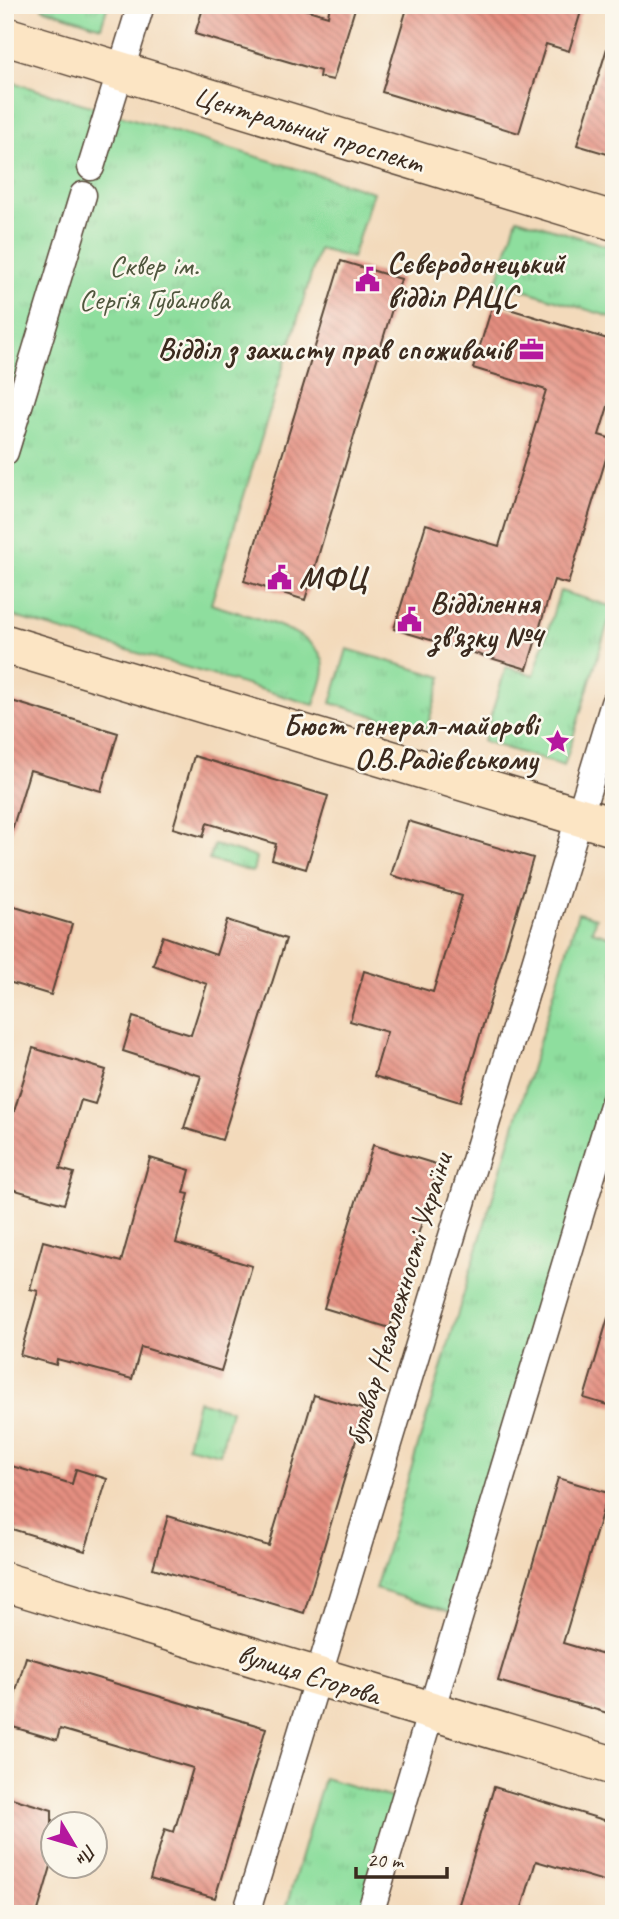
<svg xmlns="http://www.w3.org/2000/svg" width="619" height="1919" viewBox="0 0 619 1919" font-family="Caveat,sans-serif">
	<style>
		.grass { fill: url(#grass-tufts); stroke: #64845e; stroke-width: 2 }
		.building { fill: url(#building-back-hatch) }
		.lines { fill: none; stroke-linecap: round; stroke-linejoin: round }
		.street-casing { stroke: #574436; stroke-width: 29 }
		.secondary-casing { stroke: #574436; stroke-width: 41 }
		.street { stroke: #fff; stroke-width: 26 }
		.secondary { stroke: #fce5c4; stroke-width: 38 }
		.labels { text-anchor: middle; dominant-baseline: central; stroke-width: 5; stroke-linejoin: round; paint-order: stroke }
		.street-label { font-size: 30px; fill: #3b2a1e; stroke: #fbf7ec }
		.poi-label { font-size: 30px; font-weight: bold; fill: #3b2a1e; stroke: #fbf7ec; text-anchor: start }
		.park-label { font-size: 30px; fill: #50573e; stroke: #fbf7ec }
	</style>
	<defs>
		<pattern id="grass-tufts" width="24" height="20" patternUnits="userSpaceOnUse" patternTransform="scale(1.75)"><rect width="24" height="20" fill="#8ede9e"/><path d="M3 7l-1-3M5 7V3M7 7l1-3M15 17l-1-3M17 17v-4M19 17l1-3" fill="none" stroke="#7bbf88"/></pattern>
		<pattern id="building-back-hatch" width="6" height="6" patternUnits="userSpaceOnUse" patternTransform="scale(1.75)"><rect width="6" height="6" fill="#e48e80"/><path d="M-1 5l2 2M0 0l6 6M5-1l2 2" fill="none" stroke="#ba7468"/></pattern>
	</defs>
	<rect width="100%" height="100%" fill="#fbf7ec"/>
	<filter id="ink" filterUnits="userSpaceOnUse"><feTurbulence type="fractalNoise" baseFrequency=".0143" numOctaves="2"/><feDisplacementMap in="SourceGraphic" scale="14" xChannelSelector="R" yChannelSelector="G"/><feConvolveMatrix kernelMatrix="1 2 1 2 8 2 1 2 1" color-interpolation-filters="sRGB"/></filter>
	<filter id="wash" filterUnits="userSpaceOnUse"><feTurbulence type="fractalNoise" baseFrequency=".00686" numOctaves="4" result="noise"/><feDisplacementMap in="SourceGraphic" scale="28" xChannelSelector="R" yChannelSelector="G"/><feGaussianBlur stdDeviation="1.57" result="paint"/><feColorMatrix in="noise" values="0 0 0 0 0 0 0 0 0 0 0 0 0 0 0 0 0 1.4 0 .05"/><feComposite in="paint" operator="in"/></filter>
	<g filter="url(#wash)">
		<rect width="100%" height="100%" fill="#f3dabb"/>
		<path class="grass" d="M43,5h65l-7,22 -59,-19z
			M5,80l368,112 -21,66 -33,-9 -108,355c29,11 98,23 111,54 6,13 -4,34 -8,47l-309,-91z
			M517,218l97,30v70l-117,-36z
			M560,591l53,16 -49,159 -81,-25 23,-74 28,8z
			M347,649l95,28 -16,54 -95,-28z
			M214,845l42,12 -3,15 -44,-12z
			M578,913l18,5 -4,13 22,7v149l-158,526 -81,-24z
			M198,1401l33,9 -11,44 -33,-8z
			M324,1778l75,22 -34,114h-81z"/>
		<g id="blocks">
			<path class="building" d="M204,5h87l37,11 2,-11h26l-23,75 -14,-3 1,-6 -125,-37z
				M408,5h175l-14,46 -23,-7 -27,89 -137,-41z
				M608,45l6,1v110l-37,-11z
				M341,261l60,18 -96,321 -61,-19z
				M493,304l121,37v46l-15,48 13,4 -44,145 -14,-4 -27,89 -133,-40 32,-105 73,22 47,-156 -73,-22z
				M5,699l113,34 -17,58 -71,-21 -19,63 -6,-1z
				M194,756l134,40 -22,73 -34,-10 4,-15 -69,-21 -4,14 -30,-9z
				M408,821l125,37 -73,244 -86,-26 13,-44 -37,-11 14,-50 69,21 29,-96 -71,-21z
				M5,904l67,20 -21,71 -46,-14z
				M227,920l59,19 -64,201 -38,-12 17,-52 -78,-25 10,-34 58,18 16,-51 -54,-19 10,-29 53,19z
				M33,1048l73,22 -11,34 -14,-4 -21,69 14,4 -10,31 -59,-17v-45z
				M373,1145l66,20 -49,163 -66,-20z
				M150,1158l40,12 -6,23 5,1 -13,49 76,23 -31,105 -80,-24 -9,32 -75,-20 -1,6 -36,-10 18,-64 -8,-2 13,-48 78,21z
				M608,1318l6,1v88l-30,-9z
				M314,1395l51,15 -61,203 -151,-45 15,-52 101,30z
				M5,1464l67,20 4,-15 31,10 -22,72 -80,-24z
				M558,1478l50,15 -45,150 51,15v57l-116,-34z
				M26,1657l240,71 -51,170 -65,-19 15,-50 9,3 19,-64 -133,-39 -3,11 -51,-15z
				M494,1787l120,36v61l-78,-23 -16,53h-64z
				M5,1796l47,14v53l-15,51h-32z"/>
		</g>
	</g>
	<g filter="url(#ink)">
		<use href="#blocks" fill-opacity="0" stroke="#574436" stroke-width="2"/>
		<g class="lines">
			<defs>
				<path id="street" d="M91,167l50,-162
					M5,452l78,-257
					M246,1914l368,-1211
					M370,1914l244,-812"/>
				<path id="secondary" d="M5,36l609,185
					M5,644l609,183
					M5,1582l609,184"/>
			</defs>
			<use href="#street" class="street-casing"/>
			<use href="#secondary" class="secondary-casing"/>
			<use href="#street" class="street"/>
			<use href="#secondary" class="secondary"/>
		</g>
	</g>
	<defs>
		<symbol id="civic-bare" viewBox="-9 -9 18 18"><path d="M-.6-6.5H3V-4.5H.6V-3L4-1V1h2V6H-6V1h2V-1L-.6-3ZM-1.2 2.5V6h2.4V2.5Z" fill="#b5179e" stroke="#fbf7ec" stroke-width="2.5" paint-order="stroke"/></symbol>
		<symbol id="office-bare" viewBox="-9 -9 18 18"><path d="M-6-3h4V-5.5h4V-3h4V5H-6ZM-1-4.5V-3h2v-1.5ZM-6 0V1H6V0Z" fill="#b5179e" stroke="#fbf7ec" stroke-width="2.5" paint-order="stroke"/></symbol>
		<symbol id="sight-bare" viewBox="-9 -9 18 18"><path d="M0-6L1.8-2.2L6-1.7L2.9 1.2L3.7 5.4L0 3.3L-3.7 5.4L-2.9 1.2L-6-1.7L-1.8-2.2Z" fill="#b5179e" stroke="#fbf7ec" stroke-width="2.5" paint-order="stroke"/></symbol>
	</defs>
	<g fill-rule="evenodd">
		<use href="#civic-bare" x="350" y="262" width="35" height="35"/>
		<use href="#office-bare" x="514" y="332" width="35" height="35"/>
		<use href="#civic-bare" x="262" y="560" width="35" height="35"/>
		<use href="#civic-bare" x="392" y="602" width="35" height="35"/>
		<use href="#sight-bare" x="540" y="724" width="35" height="35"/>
	</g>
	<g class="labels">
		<g class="street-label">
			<text transform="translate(309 129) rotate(17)">Центральний проспект</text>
			<text transform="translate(398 1299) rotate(-73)">бульвар Незалежності України</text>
			<text transform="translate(309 1674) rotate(17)">вулиця Єгорова</text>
		</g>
		<g class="poi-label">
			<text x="387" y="263">Сєвєродонецький<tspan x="387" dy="34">відділ РАЦС</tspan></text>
			<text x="512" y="349" text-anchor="end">Відділ з захисту прав споживачів</text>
			<text x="299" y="578">МФЦ</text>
			<text x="430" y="603">Відділення<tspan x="430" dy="34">зв'язку №4</tspan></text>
			<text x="538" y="725" text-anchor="end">Бюст генерал-майорові<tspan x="538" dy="34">О.В.Радієвському</tspan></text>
		</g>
		<g class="park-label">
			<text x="154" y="265">Сквер ім.<tspan x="154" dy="34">Сергія Губанова</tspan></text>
		</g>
	</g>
	<rect width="619" height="1919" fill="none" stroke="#fbf7ec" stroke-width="28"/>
	<g transform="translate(74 1845) rotate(128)"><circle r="33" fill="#fbf7ec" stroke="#aea59a" stroke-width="2"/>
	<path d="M0-5L12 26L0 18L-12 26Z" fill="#b5179e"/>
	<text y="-10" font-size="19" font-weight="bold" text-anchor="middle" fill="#3b2a1e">Пн</text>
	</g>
	<path d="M356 1867v10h91v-10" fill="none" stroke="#3b2a1e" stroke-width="3.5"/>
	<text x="367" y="1867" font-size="21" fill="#3b2a1e" stroke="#fbf7ec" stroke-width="5" paint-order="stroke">20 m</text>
</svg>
